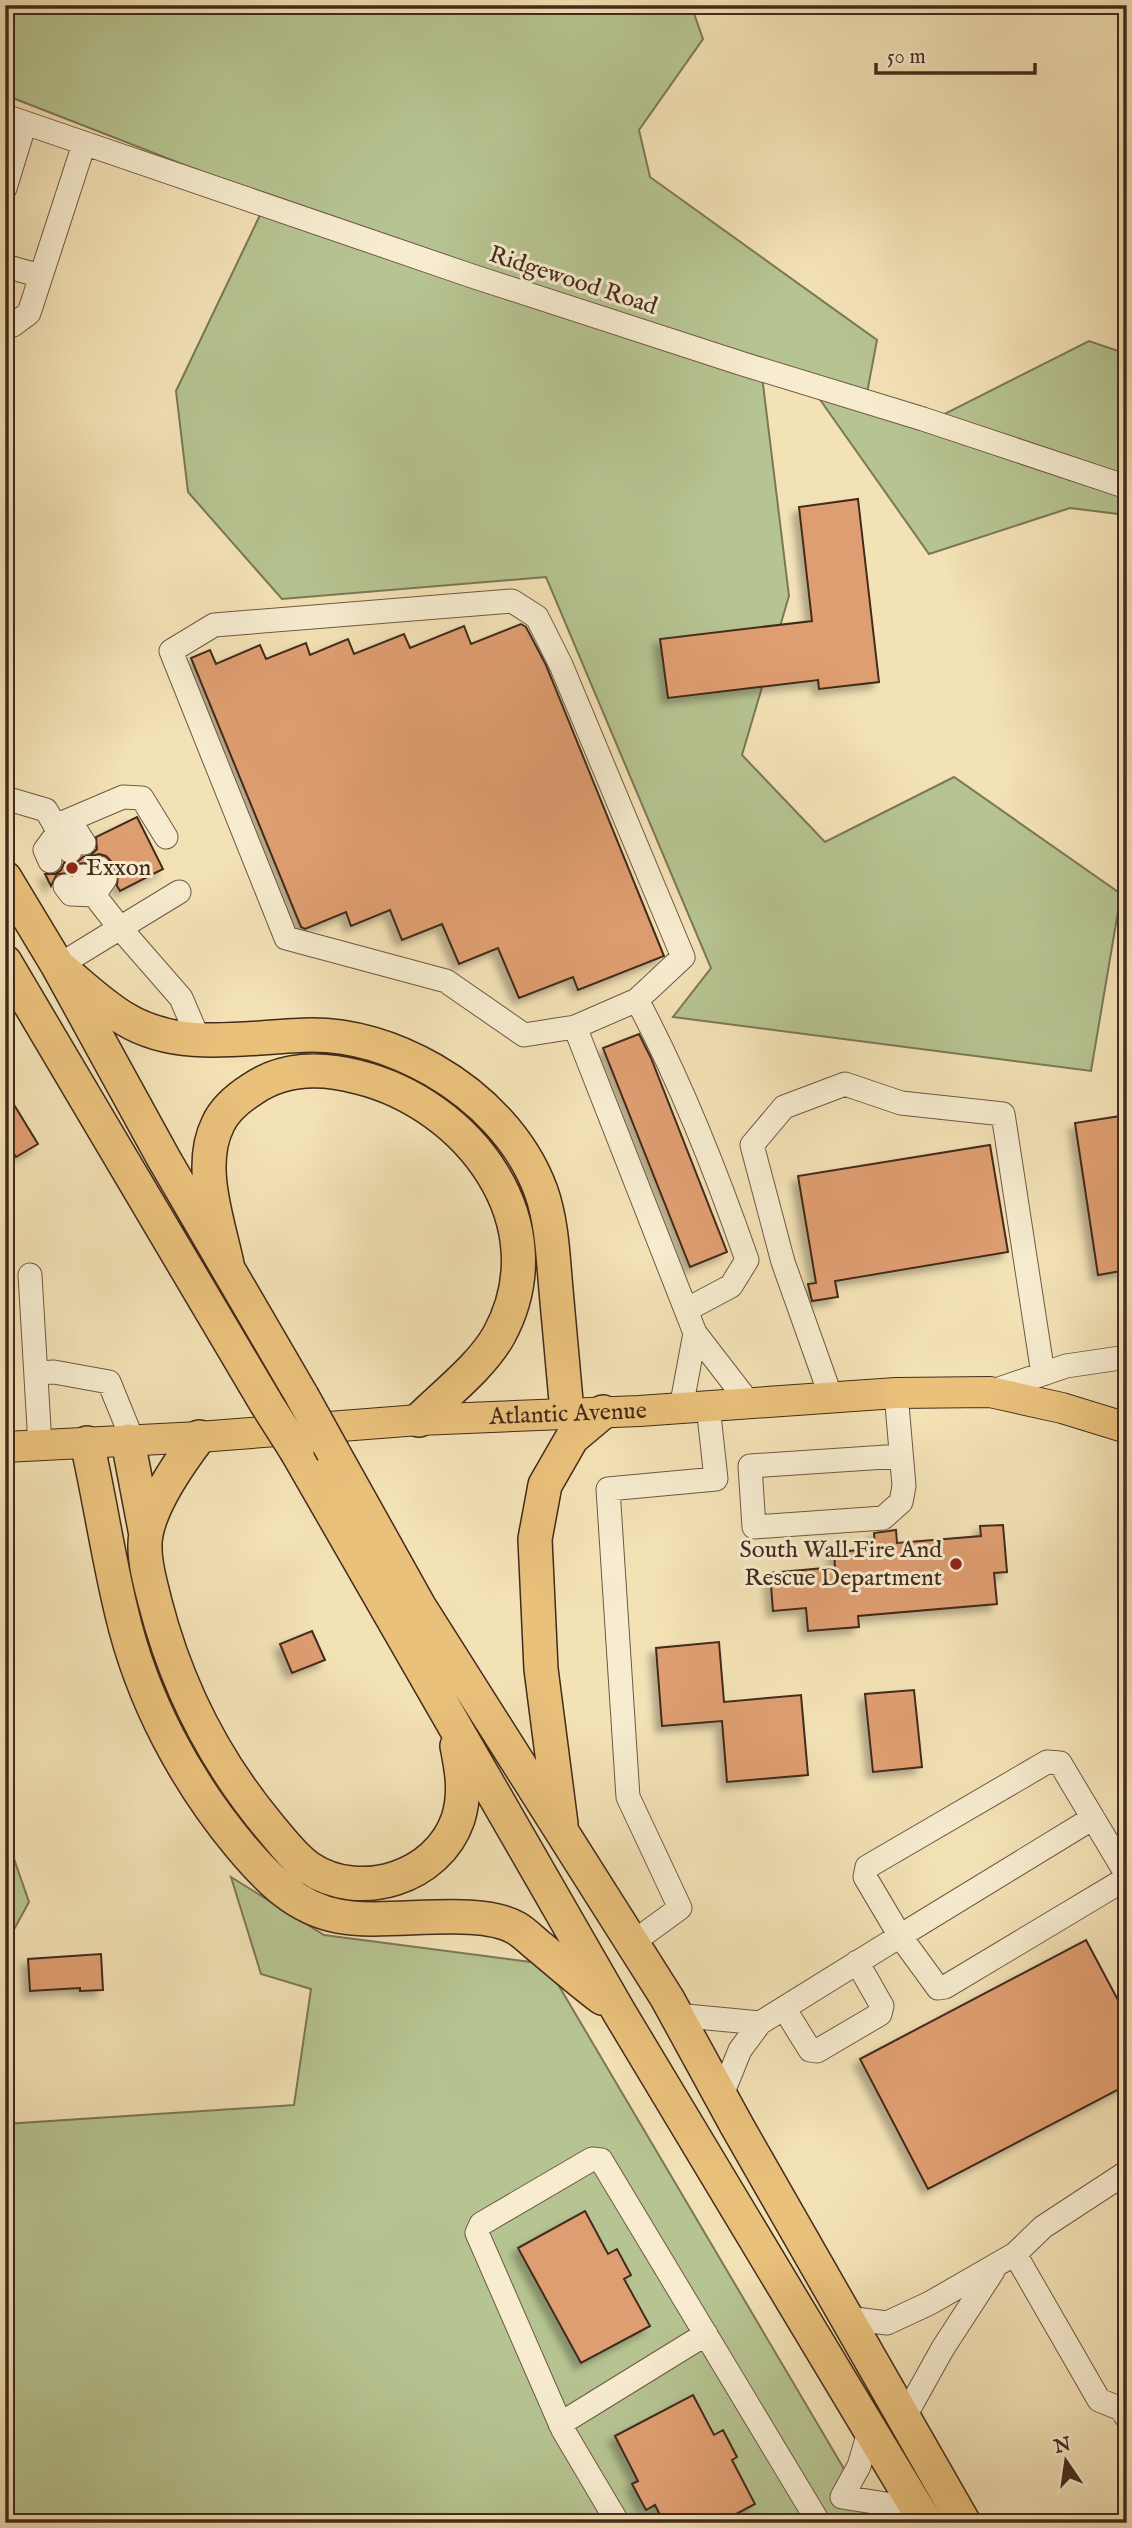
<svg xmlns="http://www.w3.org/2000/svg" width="1132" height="2528" viewBox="0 0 1132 2528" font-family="'IM FELL English',serif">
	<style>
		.green { fill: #b6c491; stroke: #7c7756; stroke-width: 2 }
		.building { fill: #df9e71; stroke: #432a1b; stroke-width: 2; filter: url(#shadow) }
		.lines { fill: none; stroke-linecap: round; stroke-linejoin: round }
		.minor-casing { stroke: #6f5842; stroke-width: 25 }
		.major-casing { stroke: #432a1b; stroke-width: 32 }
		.highway-casing { stroke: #432a1b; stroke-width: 36 }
		.minor { stroke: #f7ecd0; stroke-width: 23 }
		.major { stroke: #eac17b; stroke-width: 30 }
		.highway { stroke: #eac17b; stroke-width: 33 }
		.highway-bridge-casing { stroke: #432a1b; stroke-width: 36; stroke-linecap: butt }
		.highway-bridge { stroke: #eac17b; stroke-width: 33 }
		.poi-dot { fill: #8f2418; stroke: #f7ecd0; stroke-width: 2.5 }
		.labels { text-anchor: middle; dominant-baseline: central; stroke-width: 6; stroke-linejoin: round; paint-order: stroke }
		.street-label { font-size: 24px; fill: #432a1b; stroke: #f7ecd0 }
		.poi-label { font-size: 24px; fill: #432a1b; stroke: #f7ecd0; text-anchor: start }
	</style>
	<defs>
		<filter id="shadow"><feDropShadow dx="-6" dy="6" stdDeviation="3.5" flood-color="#0004"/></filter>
	</defs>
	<rect width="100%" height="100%" fill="#f3e2b6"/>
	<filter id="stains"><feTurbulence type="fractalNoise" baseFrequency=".00286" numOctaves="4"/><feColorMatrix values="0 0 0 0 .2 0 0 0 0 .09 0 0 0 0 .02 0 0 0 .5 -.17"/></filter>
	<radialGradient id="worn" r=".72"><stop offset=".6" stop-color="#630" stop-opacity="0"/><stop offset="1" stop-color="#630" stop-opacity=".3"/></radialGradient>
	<path class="green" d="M5,5h686l12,34 -64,91 11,47 227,163 -13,69 55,18 170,-86 38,13v161l-57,-7 -141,46 -113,-160 -54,-18 27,220 -47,159 83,87 129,-65 167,117 -30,177 -418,-54 38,-49 -165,-391 -264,22 -94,-107 -12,-101 85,-178 6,-16 -262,-102z
		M5,1833l24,69 -24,44z
		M231,1877l93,58 222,29 330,559h-871v-399l289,-19 17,-116 -50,-15z"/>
	<path class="building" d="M858,499l21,183 -60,7 -1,-9 -150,18 -8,-59 152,-18 -13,-114z
		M521,624l5,3 20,38 118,291 -86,34 -5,-13 -54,21 -21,-50 -39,16 -17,-40 -40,16 -12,-30 -39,16 -5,-14 -41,17 -4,-2 -110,-269 19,-8 6,14 44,-19 6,14 40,-16 4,12 38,-16 6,15 50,-20 6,14 54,-22 7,18z
		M137,817l26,52 -43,22 -3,-5 1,-13 -7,-12 -5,-5 -7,-2 -7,2 -6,7 -9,1 -6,9 -14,1 -6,12 -6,-12h10l6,-4 3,-7h12l7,-6 8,-2 6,-6 -1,-12z
		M639,1034l12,24 76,194 -37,15 -87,-219z
		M5,1090l33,54 -22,13 -11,-17z
		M1127,1115v155l-29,5 -23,-152z
		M990,1145l18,107 -173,29 3,16 -26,4 -4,-17 8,-1 -18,-107z
		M1003,1525l4,47 -13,1 3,31 -139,12 1,11 -51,4 -2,-23 -33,3 -3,-38 65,-6 -1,-15 41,-3 -1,-16 22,-3 1,13 84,-7 -1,-10z
		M312,1631l13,29 -33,13 -12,-29z
		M719,1642l5,60 77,-7 7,80 -81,7 -5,-61 -60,5 -6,-78z
		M914,1690l8,77 -49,5 -8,-78z
		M1086,1940l41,77v68l-199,104 -68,-130z
		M101,1954l2,36 -23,1v-3l-50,3 -2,-32z
		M585,2211l23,43 9,-5 14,26 -7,4 26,47 -69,37 -63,-115z
		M693,2395l21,40 9,-5 14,27 -5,3 23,44 -36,19h-55l-9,-18 -9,5 -14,-26 6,-3 -23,-45z"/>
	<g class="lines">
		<defs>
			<path id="minor" d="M5,116l467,160 271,88 180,55 204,68
				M5,188l20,-65
				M5,266l36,10
				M5,326l8,-1 16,-12 55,-169
				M5,798l41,12 24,41
				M55,826l68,-29 19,1 24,39
				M50,861l-5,-11 14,-19 18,1 7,11
				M65,886l6,8 23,1 11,-16 -6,-11
				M179,892l-59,36 61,70 18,42
				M58,966l62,-38 -26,-33 -10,-19
				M637,1000c45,84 79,171 110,260l-16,26 -45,24
				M575,1027l-51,8 -78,-54 -160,-43 -115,-287 43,-26 298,-24 25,16 24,48 122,292 -46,43 -62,27 120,306
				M30,1275l10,170
				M37,1373l17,-1 55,10 24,59
				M990,1392l76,-26 61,-9
				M896,1393l8,93 -3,16 -18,16 -129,9 -4,-61 151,-10
				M831,1397l-48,-135 -31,-117 32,-38 61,-23 56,19 102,11 40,260
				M681,1408l14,-75 54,70
				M1093,1818l-193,118 -35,-59 2,-10 180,-105 13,1 67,112
				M632,1943l48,-35 -52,-111 -20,-308 108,-10 -8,-73
				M784,2008l26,42 7,1 63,-37 2,-8 -25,-44
				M676,2015l84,8 -20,27 -19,47
				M760,2023l140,-87 38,52 7,-1 182,-109
				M1127,2172l-84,55 -28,27 84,146 22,9 6,9
				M847,2318l40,5 43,-20 85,-49
				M904,2418l39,-70 50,-77
				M560,2424l146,-90
				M870,2429l-11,37 -17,31 76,12
				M618,2523l-55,-93 -86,-197 4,-9 111,-65 9,1 218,363"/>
			<g id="major">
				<path id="s1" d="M5,1447l194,-10 220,-17 220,-9 257,-18 94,-1 72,16 65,20"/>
			</g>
			<path id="highway" d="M5,878l53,88 106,193 138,237
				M5,962l261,441
				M58,966c22,18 42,38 67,53 56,34 125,17 187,16 43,0 84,14 121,35 47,27 89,69 108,121 11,31 12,66 15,99 4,41 7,81 11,122
				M227,1264c-9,-43 -30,-98 -9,-140 7,-15 19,-25 33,-34 31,-22 70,-23 107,-13 110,27 202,146 141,258 -17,31 -55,60 -80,85
				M199,1437c-19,25 -47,66 -53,97 -4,21 4,48 9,68 21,82 59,158 114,224 12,14 24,31 40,42 51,34 129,10 149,-49 8,-25 4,-48 -1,-73
				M128,1441l18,94
				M87,1443c13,57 21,114 35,171 20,85 63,166 119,233 27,32 55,61 97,69 48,10 139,-11 178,12 9,5 17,14 25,20 20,17 40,34 61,50
				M297,1452l322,560 307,511
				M333,1452l86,154 248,392 70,128 227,397
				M561,1824l-20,-155 -6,-130 10,-54 27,-47 31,-26"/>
		</defs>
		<use href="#minor" class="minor-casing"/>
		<use href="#major" class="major-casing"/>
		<use href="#highway" class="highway-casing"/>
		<use href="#minor" class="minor"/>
		<use href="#major" class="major"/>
		<use href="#highway" class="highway"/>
		<defs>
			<path id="highway-bridge" d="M302,1396l31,56
				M266,1403l31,49"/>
		</defs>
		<use href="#highway-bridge" class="highway-bridge-casing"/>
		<use href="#highway-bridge" class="highway-bridge"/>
	</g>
	<g class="poi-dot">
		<circle cx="72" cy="868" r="7"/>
		<circle cx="956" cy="1564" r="7"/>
	</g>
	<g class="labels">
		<g class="street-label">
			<text transform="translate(573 281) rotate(18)">Ridgewood Road</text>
			<text stroke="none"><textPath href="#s1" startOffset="564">Atlantic Avenue</textPath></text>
		</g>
		<g class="poi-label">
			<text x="86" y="868">Exxon</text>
			<text x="942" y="1550" text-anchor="end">South Wall Fire And<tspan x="942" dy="28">Rescue Department</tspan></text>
		</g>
	</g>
	<rect width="1132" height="2528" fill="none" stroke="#f3e2b6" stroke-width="28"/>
	<rect x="7" y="7" width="1118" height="2514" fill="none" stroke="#432a1b" stroke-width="3.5"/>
	<rect x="14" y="14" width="1104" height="2500" fill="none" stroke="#432a1b" stroke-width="2"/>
	<g transform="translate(1066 2461) rotate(347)" stroke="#f7ecd0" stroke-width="5" paint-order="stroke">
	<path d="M0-5L12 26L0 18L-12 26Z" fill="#432a1b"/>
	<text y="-10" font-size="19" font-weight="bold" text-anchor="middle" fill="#432a1b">N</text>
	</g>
	<path d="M876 63v10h159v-10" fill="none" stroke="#432a1b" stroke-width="3.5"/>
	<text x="887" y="63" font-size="21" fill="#432a1b" stroke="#f7ecd0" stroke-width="5" paint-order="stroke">50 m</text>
	<rect width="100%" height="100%" filter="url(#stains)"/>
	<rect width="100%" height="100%" fill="url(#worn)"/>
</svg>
